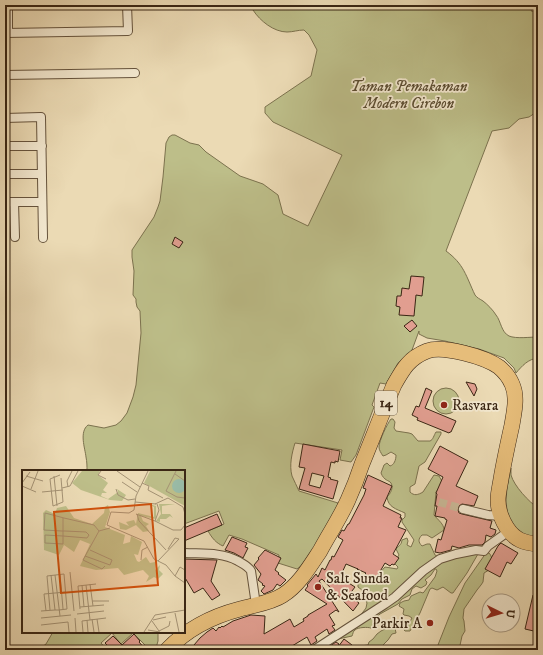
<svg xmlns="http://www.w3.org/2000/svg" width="543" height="655" viewBox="0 0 543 655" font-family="'IM FELL DW Pica',serif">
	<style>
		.green { fill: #bdbe89; stroke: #7c724e }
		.building { fill: #e19e90; stroke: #3a2614; fill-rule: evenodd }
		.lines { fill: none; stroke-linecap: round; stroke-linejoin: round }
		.street-tunnel { stroke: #c8b694; stroke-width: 8; stroke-dasharray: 8 4; stroke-linecap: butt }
		.street-casing { stroke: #66533c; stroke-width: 10 }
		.highway-casing { stroke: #3a2614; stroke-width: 16 }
		.street { stroke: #f2e7ce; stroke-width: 8 }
		.highway { stroke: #e6bd7a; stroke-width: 15 }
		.poi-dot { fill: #8f2418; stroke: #f2e7ce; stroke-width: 1.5 }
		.labels { text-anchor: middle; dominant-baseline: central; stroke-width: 3.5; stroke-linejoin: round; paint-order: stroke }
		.shield { fill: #f2e7ce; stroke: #71604c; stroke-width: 1 }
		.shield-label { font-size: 14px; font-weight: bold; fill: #3a2614 }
		.park-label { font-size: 15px; font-style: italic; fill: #5b4c31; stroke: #f2e7ce }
		.poi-label { font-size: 15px; fill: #3a2614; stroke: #f2e7ce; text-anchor: start }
		.inset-road { fill: none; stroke: #a49274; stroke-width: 1 }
		.view { fill: #ce510d; fill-opacity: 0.15; stroke: #ce510d; stroke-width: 2 }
		.inset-edge { fill: none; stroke: #3a2614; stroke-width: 2 }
	</style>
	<rect width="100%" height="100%" fill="#ebdab4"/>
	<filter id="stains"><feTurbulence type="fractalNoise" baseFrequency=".005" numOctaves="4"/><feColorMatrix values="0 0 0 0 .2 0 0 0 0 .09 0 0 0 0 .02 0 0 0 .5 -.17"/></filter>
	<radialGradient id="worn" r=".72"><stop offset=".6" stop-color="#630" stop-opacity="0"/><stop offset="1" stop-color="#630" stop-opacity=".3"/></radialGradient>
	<path class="green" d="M255,5h280l-4,6 7,2v98l-9,6 -10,2 -10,9 -17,3 -46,120c18,13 20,25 29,44 2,3 5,4 8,6 4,3 10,9 13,14 5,6 5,17 13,21 7,3 21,1 29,1v21c-10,1 -16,8 -22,15l-2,-5 -10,-10 -25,-9 -34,-8 -18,-3 -8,-4v-3l-7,19 -14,13 -12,21 -6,-1 -8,22 2,2 -18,48 -5,7 -11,-2 2,-10 -47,-7c-3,10 -6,22 -3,33 2,5 5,10 7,15l39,12c-1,15 -27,48 -36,62l-5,4 -19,-6 1,-8 -37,-16 -13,-4 -6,11c-7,-3 -11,-8 -15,-15l16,-7 -5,-13 -35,13v-53h-97c0,-5 0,-9 -1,-14 -1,-9 -7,-25 2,-32l16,3 12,-3 5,-4 6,-8 6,-16 3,-12 5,-52 -1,-22 -3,-4 -1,-5v-3l-3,-4 1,-24 -2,-14v-7l22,-33 4,-10 2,-6 3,-24 3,-34 3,-6 3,-2h3l15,8 9,2 7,7 34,24 23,8 15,11 5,19 25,12 34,-71 -69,-33 -8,-9v-6l46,-31 6,-26 -8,-15 -5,-5c-6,0 -11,2 -17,2 -13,0 -27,-11 -34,-22z
		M433 401a13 13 0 1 1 26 0a13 13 0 1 1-26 0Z
		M391,419h2l2,3 -1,6 2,3 13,2 3,1 6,7h12c3,-1 4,-6 6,-9h5v2l-16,28 -6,4 -4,18 -5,3v5c4,4 8,3 13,0l11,-17 5,1 4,7 -7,9 -2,23c4,5 10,9 10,15l-12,8 -5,-3h-5c-4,4 -4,7 0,11l5,-2h3l5,11 2,1 41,-2 -11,19 -14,20h-2l-8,-6 -6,3 -5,-2 -2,1 -10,24 -10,18h-5l-1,-1c1,-4 6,-7 8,-12l-3,-2 -5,-1 -1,-1 1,-5 -5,-3 1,-3 4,-2 5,-1 2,-4 9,-4 3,1 1,-1 11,-15 2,-6 -1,-2h-1l-4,6 -6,5 2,2 -1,3 -5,3 -5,-2 -4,3 -2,6 -8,4 -4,5 -18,10 -5,4 -1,3v5l-3,2c-3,-1 -13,-1 -16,2 -2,1 -2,4 -3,6l-14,3v-1l16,-14 12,-16 1,-5 -4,-8 -1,-5 -4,-3v-3c5,-4 13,-2 20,-3 2,-5 3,-11 7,-14l12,2 1,-2 -4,-4 3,-5 2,-3 -3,-6c3,-4 5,-3 6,-9l5,-2 1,3 -1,4 4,2 3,-7 -12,-18v-2l3,-3v-4c-9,-4 -17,-6 -18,-16 3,-3 7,-9 4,-14 -2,-3 -7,-2 -10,-10l3,-8 3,-2 3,3c4,-1 6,-6 6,-11l-5,-3 -5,3 -3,1c-2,-3 -4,-6 -4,-9 0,-6 8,-23 12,-28z
		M511,468c0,2 0,5 0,7 3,11 18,27 27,33v30l-12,-2 -8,-5 -10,-14 -2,-15 1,-15z
		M486,553h3c5,5 2,11 0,17l-5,3 -1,9 -2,3 -4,5 -13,19 -1,9 1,3 1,10 -3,5 -3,14h-23l13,-33 16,-34z
		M391,626l4,2 1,5 -4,1 -4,6 -5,5 -1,4 -23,1v-3l1,-1 8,-1 1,-3 4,-3 4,-5 4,-3z
		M53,632h105v9l-2,7 -4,2h-2l-17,-17 -12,11 -9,-11 -11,10 6,7h-69l8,-6z"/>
	<path class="building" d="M175,237l8,5 -4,6 -7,-4z
		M411,276l13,1 -2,19 -6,-1 -2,21 -15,-1 1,-8 -4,-1 1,-10h4l1,-8 7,1z
		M412,320l5,6 -7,6 -6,-6z
		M466,382l9,2 2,5 -3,7z
		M426,388l6,3 -7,17 31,13 -5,11h-1l-1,1 -32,-13 1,-2 -6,-3 4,-9 3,1z
		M303,444l37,7 -2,11 -3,-1v2l-4,-1 -3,15 3,1 -1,1 8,2 -5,18 -34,-10 6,-21 -6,-1zM312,473l12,3 -4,12 -11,-3z
		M440,446l28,15 -12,25 22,10 -4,10 -12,-2 -3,2 -1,4 1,3 3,1 30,7 -2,7 6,2 -1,4 -4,3 -5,-2 -1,7 -3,3h-13l-10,3 -7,-2 -1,4 -11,3 -5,-1 3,-13 3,1 6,-20 -2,-1v-1l-10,-2 2,-10h-2l2,-12 -1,-1 7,-16 -15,-8z
		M368,475l24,11 -9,20 18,9 -1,3h2l-4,9 8,3 -13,24 6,4 -5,7 -2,-1 -2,2 -5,-3 -10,17 -10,-6 1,-1 -9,-4h1l-12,-5 -5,11 4,1 -1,4 11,7 -6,8 10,8 -6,8 -31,-32 -3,2 20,31 -3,-2 -7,5 6,10 -3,1 3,4 -6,4 -2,-5 -12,8 2,4 -6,4 -4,-8 -15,9 3,4h-13l-2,-3 -4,3h-52l-5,-5 -5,5h-22l3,-5h-1l6,-7 7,-6 6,-4 3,3 3,-4 1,1 2,-2 1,1 10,-6 18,-6 14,1 -1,18 26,-15 4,8 10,-6 -1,-2 5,-3v-1l19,-11 -22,-14 3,-4 -1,-1 9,-11 2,3 4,-9 3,2 5,-10h1l1,-4 2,1 9,-17 -5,-3 4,-7 2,1 4,-7h1l15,-29 2,-6 -3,-1z
		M217,514l5,11 -38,16v-13z
		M232,537l15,6 -2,4 3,1 -5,10 -9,-5 -9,-3z
		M501,543l17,10 -7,11 -4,-2 -7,15 -15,-8 13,-23z
		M265,550l16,8 -6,12 4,3 -1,1 8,6 -6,6 -3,-2 -4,6 -9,4 -3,-3 4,-5 -3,-1 1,-1 -5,-4 3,-6 -7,-9 5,-6 -1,-1z
		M184,559l33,1 -6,21 9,14 -8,5 -9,-12 -9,5 -10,-17z
		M533,595l5,1v36l-13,-3z
		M134,634l6,7 -1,1 7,8h-34l-7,-7 8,-7 9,9z
		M344,639l8,6 -4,5h-6l-4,-3z
		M336,642l3,2 -4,6h-11z"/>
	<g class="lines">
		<path class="street-tunnel" d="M439,502l24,7"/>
		<defs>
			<path id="street" d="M8,5v28
				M5,33l123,-2 -1,-26
				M5,75l130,-2
				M5,118l36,-1 2,121
				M5,146h37
				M5,174h37
				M5,202h37
				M14,202l1,35
				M463,509l25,6 13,1
				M184,553c19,1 37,-1 54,8 5,3 10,5 13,10l5,34
				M314,650l71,-46 10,-7 28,-26 17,-12 16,-5 20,-4 8,1 4,-5 21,-15"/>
			<path id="highway" d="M167,650c19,-20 46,-34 73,-41 14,-4 31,-6 43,-14 16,-10 27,-29 37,-44 9,-17 20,-33 28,-51 5,-11 10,-24 14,-36 11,-27 21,-53 32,-79 9,-16 15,-27 33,-34 16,-6 58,6 72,16 6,5 10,10 13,17 6,13 2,28 0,41 -4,18 -8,36 -11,54 -1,7 -3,14 -3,21 0,10 4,20 9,28 8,12 17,15 31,16"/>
		</defs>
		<use href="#street" class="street-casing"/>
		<use href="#highway" class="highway-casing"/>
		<use href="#street" class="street"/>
		<use href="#highway" class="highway"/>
	</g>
	<g class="poi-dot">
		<circle cx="444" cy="405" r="4"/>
		<circle cx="318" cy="587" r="4"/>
		<circle cx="430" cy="623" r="4"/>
	</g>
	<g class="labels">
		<rect class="shield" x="375" y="391" width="22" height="24" rx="3"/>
		<g class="shield-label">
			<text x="386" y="403">14</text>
		</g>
		<g class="park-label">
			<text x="409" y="86">Taman Pemakaman<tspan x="409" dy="17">Modern Cirebon</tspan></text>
		</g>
		<g class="poi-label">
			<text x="452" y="405">Rasvara</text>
			<text x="326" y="578">Salt Sunda<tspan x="326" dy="17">&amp; Seafood</tspan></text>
			<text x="422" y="623" text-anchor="end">Parkir A</text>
		</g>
	</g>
	<g transform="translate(22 470)">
		<rect width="163" height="163" fill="#ebdab4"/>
		<path d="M60,1h18l-2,4 10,8 -5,7 4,3h-5l-1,3 7,3 10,-7 -1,-3 9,6 -4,6 -12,-1 -29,-10 -9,-7zM128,1h35v35l-41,-23zM127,34l7,2v13l-15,-3 2,5 6,3 -3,2 3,5 -6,1 -7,-7 -10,5 -6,-1 -1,-7 10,4 -3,-4 8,-2 2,4 2,-11 16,4v-10zM137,34h16l-13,2v8h8l3,4 -3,-2 -4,3h-6v3l-4,-1 5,-7zM86,35l2,7 -5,15 20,8 -2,9 7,-2 1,-6 11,6 -4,13 -4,-1 3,7 2,1 7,-5 4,6 5,-1v8l5,-5 -1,5 4,4 -5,5 -4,-2 -8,5 3,-6 -6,-6 -19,5 -6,-7 -22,2 -16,-4 10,-22 -10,-4 -6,12 -10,-7 -5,10 -15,-5 -1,-37 3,-3 9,4 2,-6 9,-2 8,12 18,6 12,-11 1,-6z" fill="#bdbe89"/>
		<path d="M150 16a7 7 0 1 1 14 0a7 7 0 1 1-14 0Z" fill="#99bba7"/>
		<path class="inset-road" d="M79,1l-3,4 8,4M95,1l23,16M126,1l-12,25 -2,14 -5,3 -18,-1 -4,13 37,16 10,18 12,6 9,11 10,7M154,1l-10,20 11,6 8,1M153,4l10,7M38,5l-10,4 3,27 10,-4 -2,-24M4,6l17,5M32,6l3,30M100,12l15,10M0,13l8,-11M120,13l7,3 -1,4 15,8M0,16l14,6M46,17l-1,-6 5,-10M40,18l8,-2 8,-15M9,19l7,-18M94,19l2,6 10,5 7,-1M20,22l21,-2M113,32l21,2M133,34l13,-6 15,9 2,7M114,44l19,7 4,-11 -2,-6M115,44l2,7 27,29M41,48v26l-18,-1v-8l18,1 24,2 2,-3 -3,-3 -21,-1h-3l-18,-1 1,-17 19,5 30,7 5,6 11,-3M133,51l18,9h8l4,-5M77,61l-16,29 19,9 3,-3M146,79l7,-11 4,1M63,86l25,9 2,-5 -22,-10M119,90l1,-10 6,-3M136,91l21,-22M48,102l4,39M38,104l3,35M29,105l4,35M33,105l5,41M153,106l5,-9 5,3M68,114l3,22M60,115l2,22M64,115l4,35M70,131h17M58,137l24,-2M58,139l-2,-23 18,-2M19,141l14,-1h4l8,-1 -3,-35 -17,2 3,34M24,141l-2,-17 22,-2M153,143l4,19M55,144l27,-3M19,148l30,-3M53,148l1,14M70,149l2,13M75,149l2,13M65,150l1,12M131,150l13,-3M130,151l7,10 10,-5 1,-5M19,155l27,-3 1,10M126,160l12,2M61,162l-1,-11 24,-3M122,162l11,-17 30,-5"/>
		<path class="view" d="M129,34l7,81 -97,8 -7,-81z"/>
		<rect width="163" height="163" class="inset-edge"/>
	</g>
	<rect width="543" height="655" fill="none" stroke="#ebdab4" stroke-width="20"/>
	<rect x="6" y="6" width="531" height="643" fill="none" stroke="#3a2614" stroke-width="2"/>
	<rect x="10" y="10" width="523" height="635" fill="none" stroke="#3a2614"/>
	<g transform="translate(501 613) rotate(95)"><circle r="19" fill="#f2e7ce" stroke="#a89a84"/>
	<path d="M0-3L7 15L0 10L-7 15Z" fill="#8f2418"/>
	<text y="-6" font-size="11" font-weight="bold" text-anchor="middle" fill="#3a2614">U</text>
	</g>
	<rect width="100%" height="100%" filter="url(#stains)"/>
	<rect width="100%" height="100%" fill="url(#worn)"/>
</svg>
